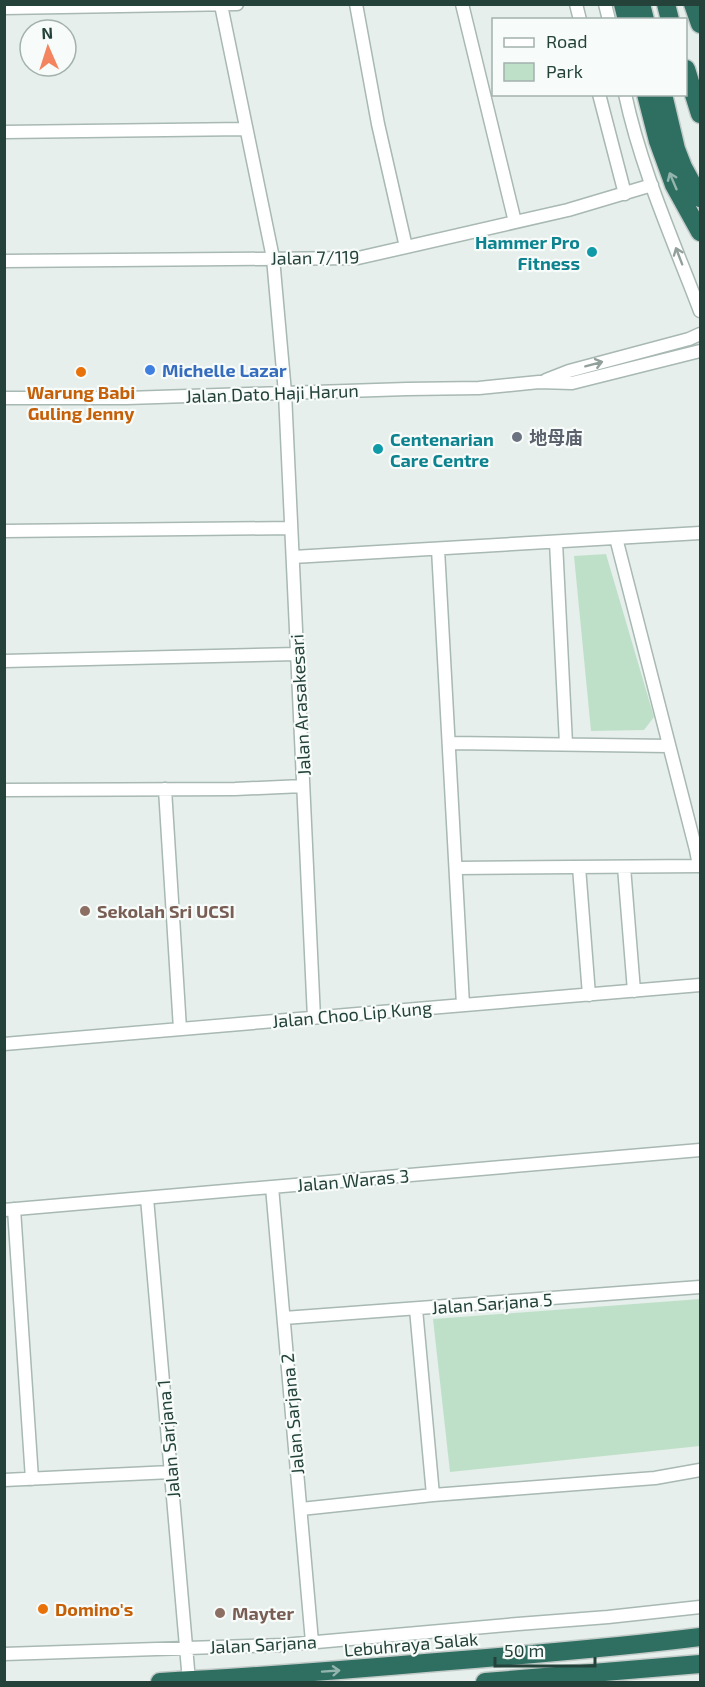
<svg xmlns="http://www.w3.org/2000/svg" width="705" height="1687" viewBox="0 0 705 1687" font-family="'Exo 2','Noto Sans SC',sans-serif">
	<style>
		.green { fill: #bfe0c8 }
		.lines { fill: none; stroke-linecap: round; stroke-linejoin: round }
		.street-casing { stroke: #a8b8b2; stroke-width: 15 }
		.highway-casing { stroke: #c2cac8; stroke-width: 21 }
		.street { stroke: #fff; stroke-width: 12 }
		.highway { stroke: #2f6f62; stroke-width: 18 }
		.oneway { stroke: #93b5ae }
		.oneway2 { stroke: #92a09c }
		.culture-dot { fill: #0f9aa8; stroke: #f7fbf9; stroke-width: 2 }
		.shop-dot { fill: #3f7fe0; stroke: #f7fbf9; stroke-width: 2 }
		.food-dot { fill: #e8710a; stroke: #f7fbf9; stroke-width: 2 }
		.worship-dot { fill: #6b7280; stroke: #f7fbf9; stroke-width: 2 }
		.education-dot { fill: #8d6e63; stroke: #f7fbf9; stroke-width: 2 }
		.labels { text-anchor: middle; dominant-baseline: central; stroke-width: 4.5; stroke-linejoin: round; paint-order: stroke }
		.culture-label { font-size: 18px; font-weight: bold; fill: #0d838f; stroke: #f7fbf9; text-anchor: end }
		.street-label { font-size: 18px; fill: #24423a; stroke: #f7fbf9 }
		.shop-label { font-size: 18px; font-weight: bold; fill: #366cbe; stroke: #f7fbf9; text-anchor: start }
		.food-label { font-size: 18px; font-weight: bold; fill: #c56008; stroke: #f7fbf9 }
		.worship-label { font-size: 18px; font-weight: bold; fill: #5b616d; stroke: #f7fbf9; text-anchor: start }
		.education-label { font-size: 18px; font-weight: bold; fill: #785e54; stroke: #f7fbf9; text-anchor: start }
	</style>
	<rect width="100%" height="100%" fill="#e6efeb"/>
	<path class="green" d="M606,554l48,163 -10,13 -53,1 -17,-175z
		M700,1299v147l-250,26 -17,-153z"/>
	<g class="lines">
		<defs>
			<path id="street" d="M356,4l22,120 28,123
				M462,4l53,218
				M576,4l4,16
				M605,4l4,16
				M221,5l52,253 12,135 29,625
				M4,8l233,-4
				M599,94l26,100
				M625,94c16,75 48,146 75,217
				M4,132l242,-3
				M4,261l354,-3 210,-48 84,-25
				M546,380l23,-9 120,-32 11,-5
				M4,398h123l280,-9 72,-1 60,-6 33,1 128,-32
				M4,531l287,-3
				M616,538l80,312 3,16
				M556,542l10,202
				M438,549l25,456
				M293,557l407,-24
				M4,661l293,-7
				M449,743l220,3
				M165,789l15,240
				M4,790l231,-1 68,-3
				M579,867l10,128
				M624,867l10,124
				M456,868l244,-2
				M4,1044l696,-59
				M272,1187l40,455
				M147,1198l42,483
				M14,1209l18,270
				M4,1210l696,-60
				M416,1309l17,186
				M284,1318l416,-31
				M4,1480l167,-8
				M301,1509l132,-14 222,-17 45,-8
				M4,1654l279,-9 235,-21 90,-7 92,-10"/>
			<path id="highway" d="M623,4l4,16
				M641,4l4,16
				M666,4l4,16
				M693,4l7,20
				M686,69l14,45
				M646,94l12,47 16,44 26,47
				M663,94l13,55 7,18 17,31
				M160,1682c93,-5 185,-12 277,-20 88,-7 176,-14 263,-25
				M485,1682l215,-18"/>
		</defs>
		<use href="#street" class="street-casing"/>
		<use href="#highway" class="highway-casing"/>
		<use href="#street" class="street"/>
		<use href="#highway" class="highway"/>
	</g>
	<defs><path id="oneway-shaft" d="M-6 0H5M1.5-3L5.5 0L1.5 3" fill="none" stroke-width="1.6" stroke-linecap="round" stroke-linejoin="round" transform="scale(1.5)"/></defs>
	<g class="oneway">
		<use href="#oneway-shaft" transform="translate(673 181) rotate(-113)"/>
		<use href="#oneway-shaft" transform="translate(331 1671) rotate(-4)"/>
	</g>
	<g class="oneway2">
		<use href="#oneway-shaft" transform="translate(679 256) rotate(-111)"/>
		<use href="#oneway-shaft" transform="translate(594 364) rotate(-15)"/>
	</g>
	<g class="culture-dot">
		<circle cx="592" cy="252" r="6"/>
		<circle cx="378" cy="449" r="6"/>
	</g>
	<circle class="shop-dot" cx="150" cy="370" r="6"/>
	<g class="food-dot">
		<circle cx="81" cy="372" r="6"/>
		<circle cx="43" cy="1609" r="6"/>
	</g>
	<circle class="worship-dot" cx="517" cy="437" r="6"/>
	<g class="education-dot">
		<circle cx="85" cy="911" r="6"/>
		<circle cx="220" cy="1613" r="6"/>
	</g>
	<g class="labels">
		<g class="culture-label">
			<text x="580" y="242">Hammer Pro<tspan x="580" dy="21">Fitness</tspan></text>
			<text x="390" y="439" text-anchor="start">Centenarian<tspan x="390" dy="21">Care Centre</tspan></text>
		</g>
		<g class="street-label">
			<text transform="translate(315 257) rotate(-1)">Jalan 7/119</text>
			<text transform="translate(272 393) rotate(-2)">Jalan Dato Haji Harun</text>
			<text transform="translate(300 705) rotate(-93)">Jalan Arasakesari</text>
			<text transform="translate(352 1014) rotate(-5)">Jalan Choo Lip Kung</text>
			<text transform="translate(353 1180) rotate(-5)">Jalan Waras 3</text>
			<text transform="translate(492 1303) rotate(-4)">Jalan Sarjana 5</text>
			<text transform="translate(292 1414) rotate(-95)">Jalan Sarjana 2</text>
			<text transform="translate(168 1439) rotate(-95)">Jalan Sarjana 1</text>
			<text transform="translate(263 1644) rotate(-3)">Jalan Sarjana</text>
			<text transform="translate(411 1644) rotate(-5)">Lebuhraya Salak</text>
		</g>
		<g class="shop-label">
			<text x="162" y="370">Michelle Lazar</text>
		</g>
		<g class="food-label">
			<text x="81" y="392">Warung Babi<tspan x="81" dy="21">Guling Jenny</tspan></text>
			<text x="55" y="1609" text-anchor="start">Domino's</text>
		</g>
		<g class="worship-label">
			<text x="529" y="437">地母庙</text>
		</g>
		<g class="education-label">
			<text x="97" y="911">Sekolah Sri UCSI</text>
			<text x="232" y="1613">Mayter</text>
		</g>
	</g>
	<rect width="705" height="1687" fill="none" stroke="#24423a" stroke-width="12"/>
	<rect x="492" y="18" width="195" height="78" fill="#f7fbf9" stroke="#a3b1ad" stroke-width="1.5"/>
	<rect x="504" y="38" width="30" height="9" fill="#ffffff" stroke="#a3b1ad" stroke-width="1.5"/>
	<text x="546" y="48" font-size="18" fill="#24423a">Road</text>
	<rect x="504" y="63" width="30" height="18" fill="#bfe0c8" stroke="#a3b1ad" stroke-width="1.5"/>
	<text x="546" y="78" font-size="18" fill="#24423a">Park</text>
	<g transform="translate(48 48) rotate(357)"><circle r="28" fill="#f7fbf9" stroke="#a3b1ad" stroke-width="1.5"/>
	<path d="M0-4.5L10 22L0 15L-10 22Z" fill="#f4845f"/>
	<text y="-9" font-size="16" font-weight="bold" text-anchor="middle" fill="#24423a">N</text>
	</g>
	<path d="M495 1657v9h100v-9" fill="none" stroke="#24423a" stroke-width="3"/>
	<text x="504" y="1657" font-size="18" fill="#24423a" stroke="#f7fbf9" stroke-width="4.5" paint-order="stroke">50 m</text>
</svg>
